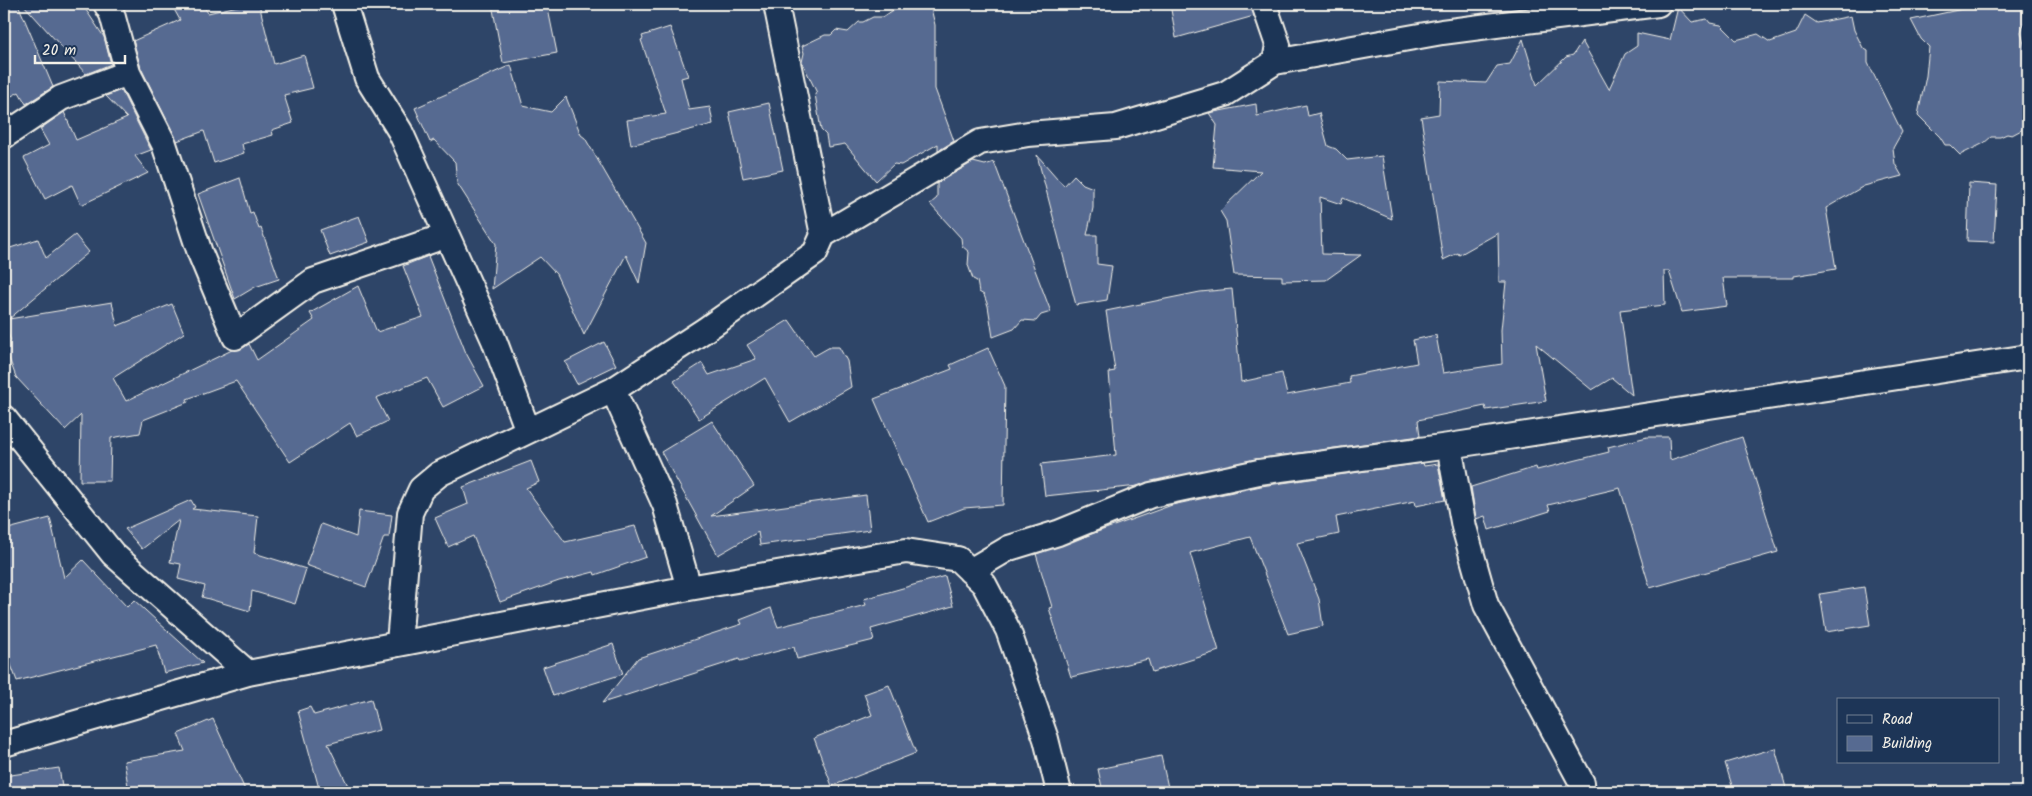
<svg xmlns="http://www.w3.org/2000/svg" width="2032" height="796" viewBox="0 0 2032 796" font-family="Kalam,sans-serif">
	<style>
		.building { fill: #566a91; stroke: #f4f1e8 }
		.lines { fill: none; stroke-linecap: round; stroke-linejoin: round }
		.street-casing { stroke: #f4f1e8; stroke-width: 28 }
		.street { stroke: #1d3557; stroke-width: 24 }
	</style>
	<rect width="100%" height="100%" fill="#2e4568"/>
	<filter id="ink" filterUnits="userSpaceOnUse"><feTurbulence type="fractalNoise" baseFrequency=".02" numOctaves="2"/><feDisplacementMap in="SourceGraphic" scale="10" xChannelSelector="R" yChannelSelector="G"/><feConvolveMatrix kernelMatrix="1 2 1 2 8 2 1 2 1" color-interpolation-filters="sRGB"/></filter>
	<g filter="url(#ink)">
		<path class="building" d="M4,4h14l35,83 -27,17 -7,-12 -15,8z
			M23,4h59l22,33 7,27 -25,10z
			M171,4h31l6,9 38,-9h13l15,60 30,-9 9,33 -29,7 9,28 -21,7 1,5 -31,9 2,9 -30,10 -10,-32 -27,10 -36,-73 -8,-27 47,-21z
			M492,4h55l10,49 -54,10z
			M902,4h28l5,21v64l19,52 -16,10v-7l-37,21 -7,-1 -18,17 -31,-37 -17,3 -2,-12 -5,-5 -6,-36 2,-1 -15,-31 2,-9 -2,-7 23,-11h6l5,-5 12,2 11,-10h4l10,-5h10z
			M1170,4h81l3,12 -78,22z
			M1974,4h46l5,16 -4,12 7,28 -1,67 -15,8 -5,-1 -7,3h-9l-7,6 -24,12 -10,-10h-5l-5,-8 -22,-22 8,-39 3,-29 -8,-8 -10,-19 61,-13z
			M1678,7l14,15 15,-3 3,4 11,2 15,15 22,-6 12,8 26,-9 9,-18 12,8 34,-7 3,14 9,18 5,3v12l34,69 -9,16 2,16 7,12 -38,10 -38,22 10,61 -42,7v2h-71l4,28 -45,6 -13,-41h-5l1,34 -45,5 12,85 -20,-17 -20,12 -56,-46 10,57 -60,9 -1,-4 -67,14 2,16 -164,23 -118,27 -93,10 -4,-32 75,-9 -7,-83 6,-1 -9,-60 94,-19 32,-3 9,93 41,-9 5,22 63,-12 -1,-7 68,-13 -4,-23 23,-5 7,38 59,-9 -1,-34 5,-48h-7l-1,-49 -39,22 -1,-2 -15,7 -22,-143 18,-3 1,-33 46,2 11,-17 13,-2 13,-25 14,46 29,-28 7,-2 9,-14 27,48 16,-35 12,-8v-13l33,7z
			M670,27l18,49 -7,2 8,32 21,-3 3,17 -82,21 -4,-25 39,-6 -25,-74 2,-1 -1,-3z
			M511,65l12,41 28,6 15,-15 15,38 4,3 61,105 -7,40 -13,-28 -42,80 -28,-61 -16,-17 -48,32 4,-45 -39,-61 -2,-21 -21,-22 -4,2 -15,-34z
			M121,90l30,60 -16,6 13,17 -67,32 -9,-20 -27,14 -21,-41 25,-13 -9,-16 24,-17 12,28 51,-22 -21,-22z
			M769,103l14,67 -40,8 -14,-66z
			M1256,104l1,12 49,-11 2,11 11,-3 9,33 8,3 11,11 35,-4 10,63 -49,-21 -2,6 -21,-7 2,57 39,1 -35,25 -44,1v-5l-48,-1 -8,-54 -6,-10 41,-40 -48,-4 4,-42 -8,-12z
			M1037,155l27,31 10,-11 9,9 10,4v20l-6,27h10v29l15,2 -5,34 -31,5z
			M973,162l12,3 9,-3 57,150 -10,3 -5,6 -14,-1 -8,9 -21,8 -5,-31 -4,-11 -5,-3 -2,-11 -4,-2 -5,-14 1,-13 -7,-6 -1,-8 -31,-34 7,-6v-15z
			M240,178l10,35 3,-1 6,17 2,-1 18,51 -24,8 -20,12 -37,-105z
			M1969,183l28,2 -3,57 -27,-1z
			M359,216l10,26 -39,14 -10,-26z
			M75,235l14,17 -80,67 103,-17 5,24 55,-22 12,29 -71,45 13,23 106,-51 11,-2 6,-4 8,16 57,-40 -4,-7 48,-27 19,46 46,-15 -20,-51 25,-10 38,97 18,33 -41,21 -16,-29 -51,20 12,23 -31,15 -7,-13 -60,39 -54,-81 -49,18 1,3 -45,18 -3,13 -29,5 -1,43h-30l1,-66 -16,15 -49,-53 -12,-32 7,-4 -7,-18v-73l34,-11 8,19z
			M789,320l25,36 16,-9h9l8,14 4,26 -61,35 -25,-44 -66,41 -25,-38 28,-18 7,12 47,-16 -9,-14z
			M604,342l12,23 -39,19 -12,-22z
			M988,348l17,38 -2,119 -39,3 -36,14 -54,-123 78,-30 -2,-4z
			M712,421l42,65 -43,30 155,-21 4,35 -110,15 -2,-13 -40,23 -57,-103z
			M1647,437h22l1,23 72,-23 36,115 -128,36 -30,-100 -72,17 2,6 -61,19 -4,-14 -9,3 -5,-32 65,-20 1,3 72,-18 -1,-5z
			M531,461l8,21 -13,6 39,54 70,-16 11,31 -51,18 -1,-3 -35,9 -59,21 -27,-66 -25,11 -13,-29 33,-14 -5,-17z
			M1423,463l1,3 14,-2 7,36 -29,6 -1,-5 -79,16 3,17 -42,9 22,56 4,27 -35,8 -38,-97 -60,16 29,98 -67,21 -4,-13 -77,18 -22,-69 3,-1 -16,-53 136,-49 89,-19z
			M191,500l4,7 -3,2 66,7 -4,37 52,16 -11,35 -43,-13 -2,20 -48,-14 3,-11 -27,-7 3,-15 -11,-2 9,-42 -37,29 -17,-20z
			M359,511l33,4 -3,22h-5l-18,50 -60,-22 15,-41 35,13z
			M50,518l14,60 19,-18 44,47 7,-7 69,63 -39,10 -8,-28 -139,36 -6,-16 -7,-38v-97z
			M945,576l8,30 -82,23 3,11 -77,19 -3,-12 -54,14 -1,-2 -137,44 36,-45 104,-34 -2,-4 31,-12 7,19 88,-22 -2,-6z
			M1864,587l6,38 -44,7 -6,-38z
			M613,644l10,30 -70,22 -10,-29z
			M889,685l27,68 -84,33 -18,-48 58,-23 -8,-21z
			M371,699l8,31 -51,14 23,48h-31l-22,-81 12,-4 4,8z
			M213,719l33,73h-117l-5,-31 61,-10 -7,-17z
			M1775,748l11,40 -13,4h-39l-9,-29z
			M1161,756l8,36h-66l-5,-23z
			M59,768l4,24h-59v-16z"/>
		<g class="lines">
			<defs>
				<path id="street" d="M106,4l6,10 16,59 36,71 36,109 35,84 78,-56 132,-45
					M344,4l23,74 33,53 94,209 34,91
					M776,4l47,231
					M1275,62l167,-30 216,-28
					M4,136l57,-38 67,-25
					M613,390l52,115 24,83
					M4,418l109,136 135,119
					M1449,446l15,81 22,78 96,178 1,9
					M970,571l39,-23 49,-15 93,-38 108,-23 190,-26 579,-89
					M399,643l11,-130 11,-24 18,-15 174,-84 92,-60 110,-77 8,-18 157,-93 48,-8 88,-7 109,-33 50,-32 3,-17 -14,-41
					M4,744l244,-71 441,-85 217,-37 52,8 26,25 24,46 38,109 13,53"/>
			</defs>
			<use href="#street" class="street-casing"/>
			<use href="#street" class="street"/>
		</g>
	</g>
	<rect width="2032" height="796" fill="none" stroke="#1d3557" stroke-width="20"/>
	<rect x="10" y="10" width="2012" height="776" fill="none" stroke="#f4f1e8" stroke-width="2" filter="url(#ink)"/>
	<rect x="1837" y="698" width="162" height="65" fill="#1d3557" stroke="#738091"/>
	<rect x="1847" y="715" width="25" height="8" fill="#1d3557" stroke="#738091"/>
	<text x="1882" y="724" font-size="15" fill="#f4f1e8">Road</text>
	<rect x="1847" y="736" width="25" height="15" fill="#566a91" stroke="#738091"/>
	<text x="1882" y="748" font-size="15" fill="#f4f1e8">Building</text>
	<path d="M35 55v8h90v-8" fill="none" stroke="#f4f1e8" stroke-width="2.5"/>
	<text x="42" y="55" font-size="15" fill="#f4f1e8" stroke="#1d3557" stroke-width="4" paint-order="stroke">20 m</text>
</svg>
